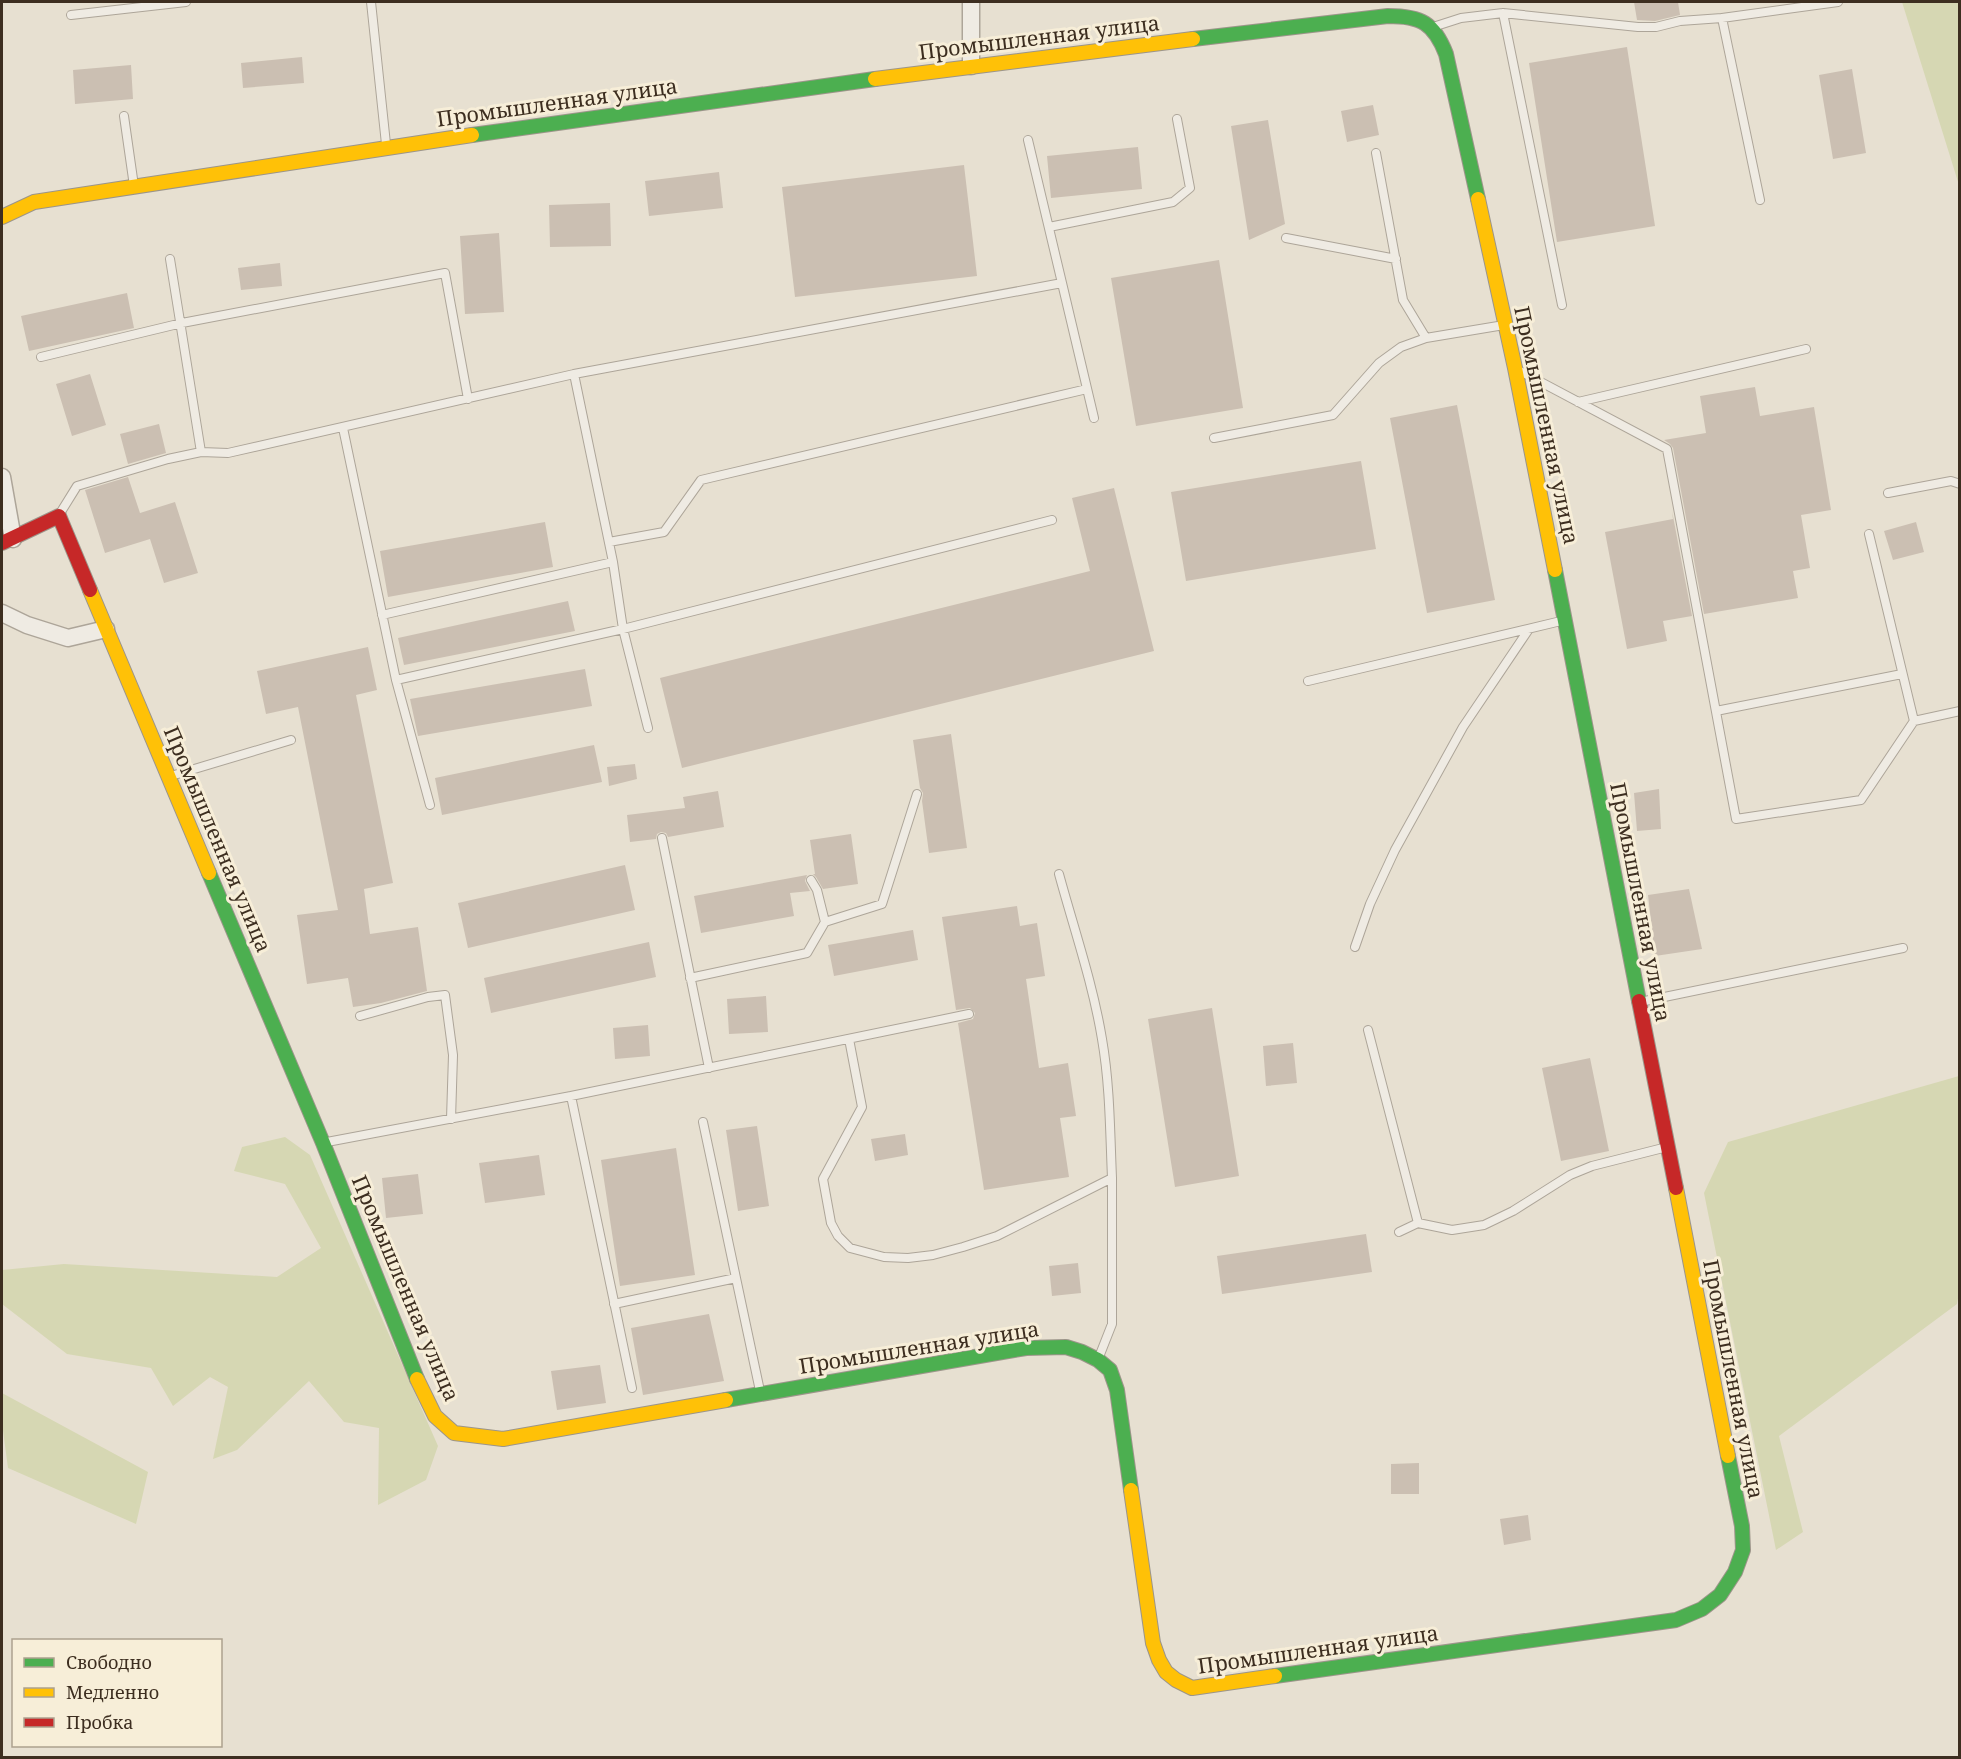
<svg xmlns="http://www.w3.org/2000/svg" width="1961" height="1759" viewBox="0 0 1961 1759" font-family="'Noto Serif',serif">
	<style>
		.green { fill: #d6d7b3 }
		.building { fill: #cbbfb2 }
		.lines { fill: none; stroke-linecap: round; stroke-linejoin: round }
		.lane-casing { stroke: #ada599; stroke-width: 10 }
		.street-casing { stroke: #ada599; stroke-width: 19 }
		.fast-casing { stroke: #9c958a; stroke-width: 16 }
		.slow-casing { stroke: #9c958a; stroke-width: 16 }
		.jam-casing { stroke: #9c958a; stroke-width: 16 }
		.lane { stroke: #efebe3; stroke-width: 8 }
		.street { stroke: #efebe3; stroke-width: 16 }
		.fast { stroke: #4caf50; stroke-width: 14 }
		.slow { stroke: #ffc107; stroke-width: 14 }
		.jam { stroke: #c62828; stroke-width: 14 }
		.labels { text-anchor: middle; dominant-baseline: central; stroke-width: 6; stroke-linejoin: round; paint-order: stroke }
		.street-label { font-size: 21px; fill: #3d2e20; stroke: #f7eed8 }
	</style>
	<rect width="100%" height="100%" fill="#e7e0d1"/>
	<path class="green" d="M1902,2h57v183z
		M1959,1076l1,211 -3,17 -178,132 24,96 -27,18 -72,-357 24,-51z
		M285,1137l25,18 128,291 -12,34 -48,25 1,-77 -35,-6 -35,-41 -72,69 -24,9 15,-72 -18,-10 -37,29 -22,-38 -84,-14 -65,-50v-34l62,-6 213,13 44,-29 -36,-64 -51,-13 8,-24z
		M2,1393l146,79 -12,52 -128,-56 -6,-45z"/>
	<path class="building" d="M1634,2h44l2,13 -25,6 -18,-1z
		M1627,47l28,179 -98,16 -28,-179z
		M302,57l2,26 -61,5 -2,-25z
		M131,65l2,34 -58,5 -2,-34z
		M1852,69l14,84 -33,6 -14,-84z
		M1373,105l6,30 -32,7 -6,-31z
		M1268,120l17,104 -36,16 -18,-114z
		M1138,147l4,42 -91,9 -4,-42z
		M964,165l13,111 -182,21 -13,-110z
		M719,172l4,36 -74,8 -4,-35z
		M610,203l1,43 -61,1 -1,-42z
		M499,233l5,79 -39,2 -5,-78z
		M1219,260l24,148 -107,18 -25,-148z
		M280,263l2,23 -41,4 -3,-22z
		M127,293l7,35 -105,23 -8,-35z
		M90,374l16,51 -34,11 -16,-52z
		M1755,387l5,29 54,-9 17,103 -30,5 9,53 -17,3 5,27 -94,16 -31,-166 -3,-4 -6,-4 42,-7 -6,-37z
		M1457,405l38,195 -68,13 -37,-195z
		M159,424l7,29 -38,11 -8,-30z
		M1361,461l15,88 -190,32 -15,-89z
		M128,477l12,36 35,-11 23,71 -34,10 -14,-44 -45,14 -20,-63z
		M1114,488l40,163 -472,117 -22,-90 430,-107 -18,-73z
		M1672,511l20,105 -29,5 4,20 -40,8 -22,-117 68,-13z
		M545,522l8,45 -165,30 -8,-46z
		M1916,522l8,30 -31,8 -9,-29z
		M568,601l7,30 -171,34 -6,-27z
		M368,647l9,43 -21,5 37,188 -29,6 6,45 48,-7 9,64 -46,12 -28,4 -5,-29 -41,6 -10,-69 41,-5 -40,-203 -32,7 -9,-43z
		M585,669l7,37 -174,30 -8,-37z
		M951,734l16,114 -38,5 -7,-52 1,-8 -3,-5 -7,-48z
		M594,745l8,37 -160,33 -7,-37z
		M635,764l2,15 -28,7 -2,-19z
		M1659,789l2,40 -24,2 -3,-38z
		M718,791l6,36 -56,10 -2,-4 -5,-1 -4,2 -1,5 -26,3 -3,-27 58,-7 -2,-11z
		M851,834l7,50 -35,5 -7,-12 -3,-3h2l-5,-34z
		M625,865l10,45 -167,38 -10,-45z
		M807,875l-2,6 5,10 -20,2 4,23 -93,17 -7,-37z
		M1689,889l13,60 -47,7 -7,-61z
		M1017,906l3,20 17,-3 8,53 -19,3 13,89 29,-5 8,53 -16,2 9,59 -85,13 -26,-167 15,-4 2,-6 -5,-5 -14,2 -14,-93z
		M913,930l5,30 -84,16 -6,-31z
		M649,942l7,35 -165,36 -7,-35z
		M766,996l2,36 -39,2 -2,-35z
		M1212,1008l27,168 -64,11 -27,-168z
		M648,1025l2,31 -35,3 -2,-31z
		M1293,1043l4,40 -31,3 -3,-40z
		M1590,1058l19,93 -48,10 -19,-93z
		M757,1126l12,80 -31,5 -12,-81z
		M905,1134l3,21 -33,6 -4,-22z
		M676,1148l19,127 -75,11 -19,-126z
		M539,1155l6,40 -60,8 -6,-40z
		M418,1174l5,40 -37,4 -4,-40z
		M1366,1234l6,38 -150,22 -5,-38z
		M1078,1263l3,30 -29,3 -3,-30z
		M709,1314l15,67 -81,14 -12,-67z
		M600,1365l6,38 -49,7 -6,-39z
		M1419,1463v31h-28v-30z
		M1528,1515l3,25 -27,5 -4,-26z"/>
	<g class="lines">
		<defs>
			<path id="lane" d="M371,2l15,142
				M1503,13l59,292
				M71,15l115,-13
				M1722,18l38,182
				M1433,27l28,-9 42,-5 135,14h18l24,-6 42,-3 116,-16
				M124,116l10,70
				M1376,153l27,147 23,38
				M1049,227l124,-25 17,-14 -13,-69
				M1286,238l110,21
				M170,259l31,193
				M1062,283l32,135
				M41,357l141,-34 263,-50 23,126
				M1520,371l147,78 69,370 125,-19 53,-79 46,-10
				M1578,402l228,-53
				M343,428l53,252 34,125
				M1214,438l119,-23 46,-52 22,-16 25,-9 78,-13
				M1888,493l63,-12 9,3
				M59,515l18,-29 91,-27 33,-7 27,1 346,-79
				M1869,534l45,187
				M609,542l55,-10 37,-52 386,-91
				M382,615l231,-53
				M396,680l227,-51 429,-109
				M1308,681l253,-60
				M1716,711l186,-37
				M648,728l-25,-99 -10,-67 -39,-188 488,-91 -34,-143
				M171,776l120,-36
				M662,838l47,230
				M1059,874c15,55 34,110 43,165 8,46 8,93 10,139
				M811,880l6,10 8,32
				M1355,947l15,-43 25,-54 68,-123 66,-98
				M690,978l117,-25 18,-31 57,-18 35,-110
				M1640,1002l263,-54
				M360,1016l68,-19 17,-2 8,60 -2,64
				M1368,1030l50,193 34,7 32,-5 29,-14 57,-36 22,-9 75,-19
				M849,1039l13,68 -39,72 8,44 7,13 12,12 34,9 24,1 25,-3 30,-8 34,-11 115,-58v146l-13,33
				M571,1096l61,292
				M703,1122l33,156
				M327,1142l244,-46 398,-82
				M1399,1232l19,-9
				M614,1304l122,-26 24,113"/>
			<path id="street" d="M971,2v64
				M2,477l11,62
				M2,613l25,12 41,13 38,-9"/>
			<path id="fast" d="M1193,39l195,-23c33,0 46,7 58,38l32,145
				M472,135l403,-56
				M1555,570l84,431
				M209,873l114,270 94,236
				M726,1400l300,-52 40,-1 16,5 16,8 12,10 7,20 14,100
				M1275,1676l401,-56 26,-11 18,-14 15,-23 8,-22 -1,-24 -14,-70"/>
			<path id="slow" d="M875,79l318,-40
				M1478,199l37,169 40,202
				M2,217l32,-15 438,-67
				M90,590l119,283
				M1676,1188l52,268
				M417,1379l18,37 19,17 49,6 223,-39
				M1131,1490l22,153 6,17 7,12 10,8 16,8 83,-12"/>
			<path id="jam" d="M2,543l57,-27 31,74
				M1639,1001l37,187"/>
		</defs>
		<use href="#lane" class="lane-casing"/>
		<use href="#street" class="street-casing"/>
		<use href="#fast" class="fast-casing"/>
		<use href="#slow" class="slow-casing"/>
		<use href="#jam" class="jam-casing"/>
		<use href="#lane" class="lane"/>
		<use href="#street" class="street"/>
		<use href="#fast" class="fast"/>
		<use href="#slow" class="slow"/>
		<use href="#jam" class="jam"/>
	</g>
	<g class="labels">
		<g class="street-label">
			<text transform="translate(1039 37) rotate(-7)">Промышленная улица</text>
			<text transform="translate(557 102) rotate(-8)">Промышленная улица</text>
			<text transform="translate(1547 425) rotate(78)">Промышленная улица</text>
			<text transform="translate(218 839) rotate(67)">Промышленная улица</text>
			<text transform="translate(1641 902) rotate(79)">Промышленная улица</text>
			<text transform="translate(406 1288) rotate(67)">Промышленная улица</text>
			<text transform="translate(919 1347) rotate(-9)">Промышленная улица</text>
			<text transform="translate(1734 1379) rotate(79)">Промышленная улица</text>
			<text transform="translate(1318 1649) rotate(-8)">Промышленная улица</text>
		</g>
	</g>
	<rect width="1961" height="1759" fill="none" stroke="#3d2e20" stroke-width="6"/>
	<rect x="12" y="1639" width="210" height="108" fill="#f7eed8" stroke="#ada18e" stroke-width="1.5"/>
	<rect x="24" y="1658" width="30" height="9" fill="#4caf50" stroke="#ada18e" stroke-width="1.5"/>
	<text x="66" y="1669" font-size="18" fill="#3d2e20">Свободно</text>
	<rect x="24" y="1688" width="30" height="9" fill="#ffc107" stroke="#ada18e" stroke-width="1.5"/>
	<text x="66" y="1699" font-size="18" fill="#3d2e20">Медленно</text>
	<rect x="24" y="1718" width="30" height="9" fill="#c62828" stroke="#ada18e" stroke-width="1.5"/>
	<text x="66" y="1729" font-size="18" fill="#3d2e20">Пробка</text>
</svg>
